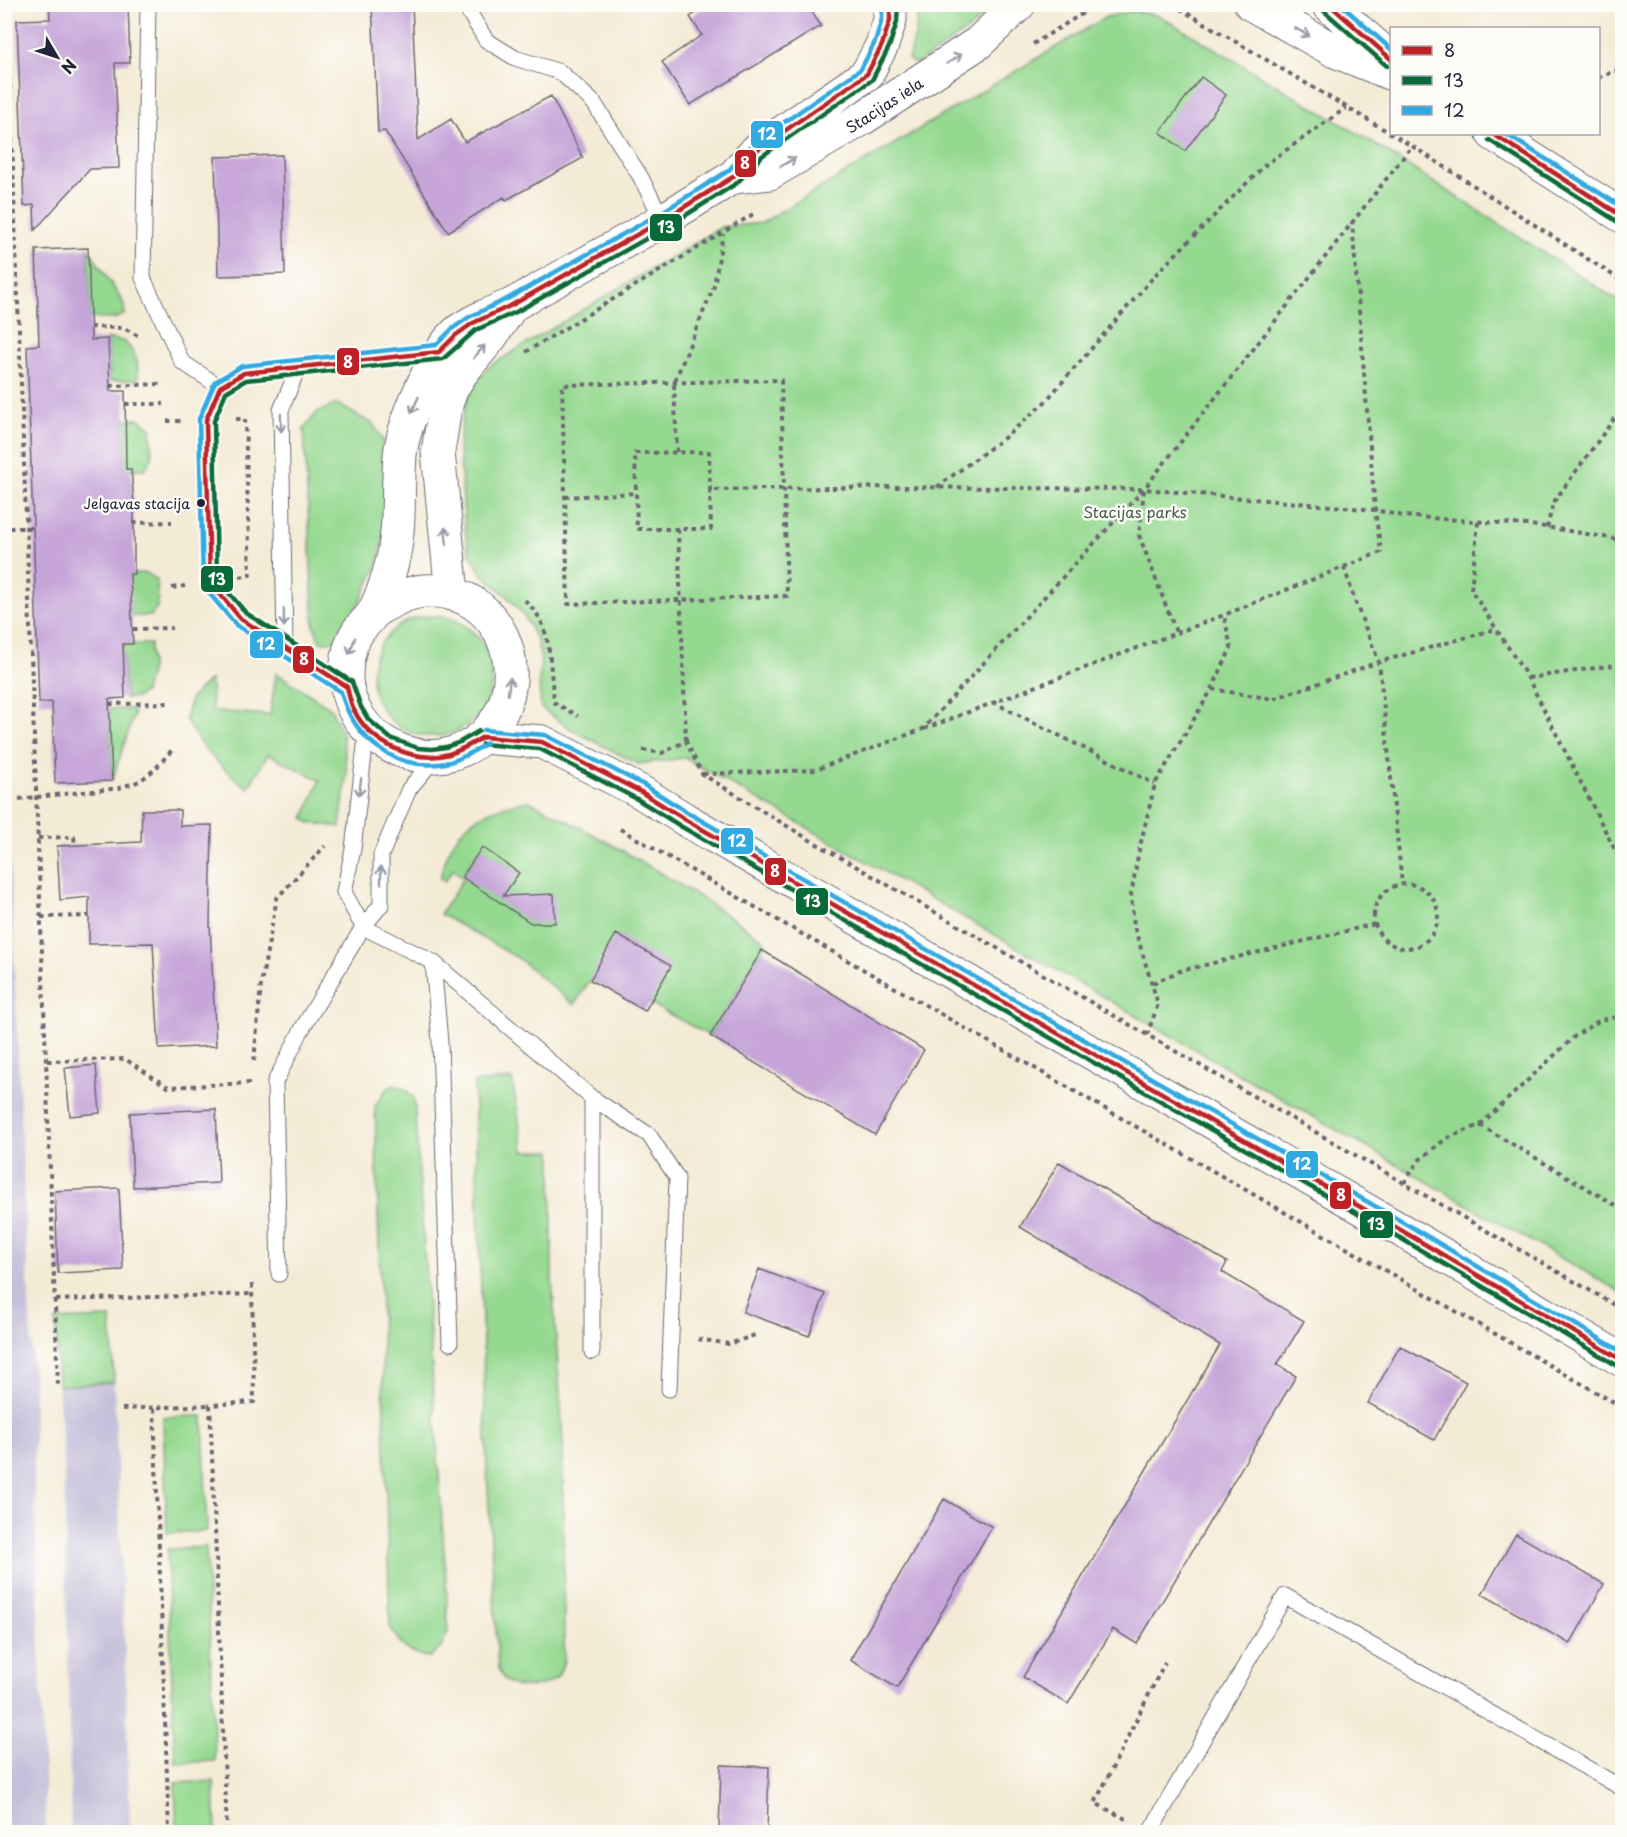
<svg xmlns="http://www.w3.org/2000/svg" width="1627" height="1837" viewBox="0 0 1627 1837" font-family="'Playpen Sans',sans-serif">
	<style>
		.industrial { fill: #c5c0da }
		.green { fill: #95d991; stroke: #5c7e66; stroke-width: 1.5 }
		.building { fill: #c6a5d9 }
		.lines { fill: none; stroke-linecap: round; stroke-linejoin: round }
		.service-casing { stroke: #6c6871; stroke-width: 17 }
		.tertiary-casing { stroke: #6c6871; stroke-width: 35 }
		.secondary-casing { stroke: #6c6871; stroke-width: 35 }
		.path { stroke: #6c6871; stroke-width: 4; stroke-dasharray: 4.5 4.5; stroke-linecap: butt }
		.service { stroke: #fff; stroke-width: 15 }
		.tertiary { stroke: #fff; stroke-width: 33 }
		.secondary { stroke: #fff; stroke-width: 33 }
		.bus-1-casing { stroke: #fdfcf7; stroke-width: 9 }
		.bus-2-casing { stroke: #fdfcf7; stroke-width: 9 }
		.bus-3-casing { stroke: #fdfcf7; stroke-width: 9 }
		.bus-1 { stroke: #be2026; stroke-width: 4.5 }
		.bus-2 { stroke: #086a38; stroke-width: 4.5 }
		.bus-3 { stroke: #31aae1; stroke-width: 4.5 }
		.oneway { stroke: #9c9ca7 }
		.bus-dot { fill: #22223b; stroke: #fdfcf7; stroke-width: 2 }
		.labels { text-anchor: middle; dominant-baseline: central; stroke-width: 5; stroke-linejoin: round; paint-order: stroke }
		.bus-label { font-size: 14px; fill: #22223b; stroke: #fdfcf7; text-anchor: end }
		.street-label { font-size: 15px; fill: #22223b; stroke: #fdfcf7 }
		.park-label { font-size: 15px; fill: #445955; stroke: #fdfcf7 }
		.line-badge { stroke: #fdfcf7; stroke-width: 2 }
		.badge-label { font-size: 16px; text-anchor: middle; font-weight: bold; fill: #fff }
	</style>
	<rect width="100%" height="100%" fill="#fdfcf7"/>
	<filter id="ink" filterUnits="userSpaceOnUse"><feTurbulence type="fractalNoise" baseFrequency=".0167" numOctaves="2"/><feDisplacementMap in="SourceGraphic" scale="12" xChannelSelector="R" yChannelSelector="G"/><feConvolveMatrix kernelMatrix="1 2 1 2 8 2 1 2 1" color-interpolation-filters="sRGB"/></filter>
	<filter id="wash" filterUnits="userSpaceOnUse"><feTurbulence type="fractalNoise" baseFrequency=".008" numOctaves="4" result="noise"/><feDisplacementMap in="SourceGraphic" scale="24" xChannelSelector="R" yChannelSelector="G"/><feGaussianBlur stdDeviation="1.35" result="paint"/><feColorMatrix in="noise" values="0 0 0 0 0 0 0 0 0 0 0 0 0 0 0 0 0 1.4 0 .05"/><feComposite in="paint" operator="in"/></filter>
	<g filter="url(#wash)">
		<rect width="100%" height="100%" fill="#f4ebd6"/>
		<path class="industrial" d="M5,736l20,487 9,169v81l12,359h-42z
			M114,1382l12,300 4,150h-59l-7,-368 -6,-78z"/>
		<path class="green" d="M918,5h69l1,5 -16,17 -53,36h-6l-5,-4 8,-26z
			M1134,11l26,5 200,119 262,168v990l-937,-535 -47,6 -67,-35 -30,-21 -2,-24 2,-23 -4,-20 -13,-25 -16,-19 -26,-23 -13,-22 -4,-22 -6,-84 4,-31 5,-19 20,-29 233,-140 41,-4 344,-206z
			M88,248l35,54 2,12 -11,5 -24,-1z
			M108,339l16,2c12,12 15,22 14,39l-28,1z
			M337,404l36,20 15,25v67l-11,51 -25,50 -18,24 -14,1 -6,-16 -10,-197 13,-17z
			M140,419l11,9 1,30 -7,11 -34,1 -2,-50z
			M147,573l10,7 1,25 -7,11h-33l-1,-42z
			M372 676a60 60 0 1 1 120 0a60 60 0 1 1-120 0Z
			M123,644h27l1,24 -6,24 -9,6h-11z
			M276,673l55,35 11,26 5,38 -7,55 -30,-4 -6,-5 16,-38 -52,-26 -20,34c-26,-19 -48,-40 -63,-69l6,-21 20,-19 1,32 58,4z
			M109,709h22l3,5 -22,67z
			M529,801c81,40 161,88 235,139l-2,10 -52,86 -61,-33 -59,-23 -16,25 -56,-47 -78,-44 24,-36 55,-5 -37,-25 -20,29 -9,-8 -8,12 -5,-3c12,-52 38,-69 89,-77z
			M512,1079l12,72h28v127l11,163 1,220c-2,4 -3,10 -5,13 -8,13 -41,18 -53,7 -3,-2 -5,-8 -8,-11l-11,-202 -13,-385z
			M393,1085l12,4 9,9 32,483 2,50 -7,17 -11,9c-22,-1 -29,-12 -40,-30l-15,-521 10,-15z
			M111,1318l3,64 -56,4 -2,-66z
			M203,1416l4,115 -40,2 -4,-116z
			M206,1547l9,214 -40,2 -8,-214z
			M214,1781l2,51h-39l-2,-49z"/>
		<g id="blocks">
			<path class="building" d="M49,4h79l2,59h-15l4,105 -29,1 -55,61 -1,-25 -10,1 -7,-186 33,-1z
				M372,4h40l6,136 33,-21 14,23 86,-46 32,62 -77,42 -2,-3 -56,35 -63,-101 -7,1z
				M709,4h98l14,22 -131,79 -28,-43 40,-27 -12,-18z
				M1201,77l25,18 -41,56 -25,-19z
				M282,155l3,119 -67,2 -3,-119z
				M88,248l3,92 17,-1 2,52h15l1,78h5l3,34v71h-4l3,70h-10l2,54 -16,1 3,82 -57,2 -3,-81 -13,1 -12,-357 12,-1 -3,-95z
				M142,810h38v16l32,-1 -2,100 6,121 -57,3 -6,-106 -64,1v-47l-29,3 -3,-54 84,-4z
				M482,847l37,26 -16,23 51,-2 1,29h-24l-69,-46z
				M616,934l55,32 -26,45 -55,-31z
				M762,950l162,100 -49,85 -165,-99z
				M96,1065l4,48 -30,3 -5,-48z
				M216,1109l3,74 -86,4 -3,-74z
				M1059,1162l168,100 -5,10 82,49 -27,44 19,11 -159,268 -24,-15 -45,75 -45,-27 197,-332 -200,-118z
				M119,1188l4,82 -65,3 -3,-82z
				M759,1269l66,25 -16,42 -66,-24z
				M1400,1346l66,36 -32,58 -66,-37z
				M944,1499l48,28 -95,161 -47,-28z
				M1516,1534l88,50 -34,60 -88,-50z
				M721,1765l48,2 -2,66h-48z"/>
		</g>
	</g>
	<g filter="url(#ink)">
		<use href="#blocks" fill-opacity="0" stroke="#6c6871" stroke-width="1.5"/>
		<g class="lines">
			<defs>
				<path id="service" d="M148,4l-5,274 39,84 38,25
					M464,4l22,36 29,18 45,14 34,31 46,73 23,44
					M285,647l-4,-237 17,-42
					M347,687l-106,-68 -31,-37 -4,-162 14,-33 24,-14 195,-21
					M367,729l-14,120 -9,43 19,35 70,35 159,136 57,37 28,43 -8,211
					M433,962l7,80 10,301
					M592,1098v254
					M279,1274l-4,-192 27,-53 61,-102 18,-22v-50l28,-66 26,-31
					M1150,1832l135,-236 337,192"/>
				<g id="tertiary">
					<path id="s1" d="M733,177l37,-4 90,-53 118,-77 41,-39"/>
					<path d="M452,594l-14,-142 7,-45 7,-19 10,-16 28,-34 22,-33"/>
					<path d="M374,611c16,-9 31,-18 50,-20 78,-6 115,91 60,144 -46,45 -126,14 -137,-47 -3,-18 1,-42 11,-57 5,-7 13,-13 17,-21 7,-14 13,-32 17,-47 9,-36 5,-72 8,-108 3,-31 34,-106 60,-125 16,-11 34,-18 52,-25l151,-85 70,-43 24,-27 110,-76 15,-29 8,-25v-16"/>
					<path d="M483,737l59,5 99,50 45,28 718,412 218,128"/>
				</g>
				<path id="secondary" d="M1251,4l84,47 57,23
					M1328,4l64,56
					M1493,134l129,82"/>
			</defs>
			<use href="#service" class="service-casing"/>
			<use href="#tertiary" class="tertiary-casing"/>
			<use href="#secondary" class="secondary-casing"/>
			<path class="path" d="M7,4l51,1382
				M1172,4l240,142 210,135
				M1033,44l65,-40
				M1598,78l24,-10
				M90,327l34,1 16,9
				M526,352l229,-139
				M781,380l6,216 -219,8 -6,-219z
				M110,386l50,-2
				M125,404h39
				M236,419h9l5,156 -10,2
				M167,421h14
				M677,452l-3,-69 40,-97 9,-52
				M937,487l71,-52 37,-33 112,-129 108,-108 81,-57
				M710,490l1,39h-74l-2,-76 74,-1 1,38 181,-3 253,2 231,21 28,6 137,10 82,14
				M1144,490l-5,45 37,97
				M565,497l71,-4
				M1478,522l-7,68 57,88 94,186
				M133,523l39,-1
				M9,528h24
				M1547,528l6,-25 69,-95
				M678,529l8,212
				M1344,567l12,37 23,58 23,222
				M172,588l13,-2
				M525,600c5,6 12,13 15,19 13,26 9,57 15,84l23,13
				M133,629l39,-1
				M1528,678l94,-14
				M1212,689l61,10 106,-37 117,-33
				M993,702l162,82
				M109,704l63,-1
				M924,729l300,-114 157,-63 -6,-42 -23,-288
				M643,750l19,3 24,-12 16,33 108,66 812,469
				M703,774l112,-4 108,-41 221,-240 268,-343
				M19,799l100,-11 21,-7 15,-12 17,-19
				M620,829l1002,578
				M38,838l36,-1 1,8
				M1374 916a32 32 0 1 1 64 0a32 32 0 1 1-64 0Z
				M41,917l48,-1
				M1153,983l27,-12 195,-47
				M1147,1035l11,-31 -24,-78 -3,-31 8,-45 16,-66 57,-95 19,-41 -7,-33
				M47,1061l78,-2 43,28 82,-4
				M254,1061l7,-77 16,-86 48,-52
				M1480,1125l142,84
				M1404,1183l14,-22 29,-23 33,-13 95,-89 25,-16 22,-4
				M56,1300l197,-6
				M698,1339l31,5 29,-10
				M154,1408l15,424
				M122,1409l88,-4
				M1126,1819l-31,-16 70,-141
				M227,1832l-17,-427 44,-3 -2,-120"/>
			<use href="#service" class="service"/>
			<use href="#tertiary" class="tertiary"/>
			<use href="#secondary" class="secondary"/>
			<defs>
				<path id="bus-1" d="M1329,4l63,56
					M1493,134l129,82
					M483,737c-11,7 -21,13 -34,17 -36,10 -79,-11 -95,-44 -4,-7 -5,-16 -7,-23l-106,-68 -31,-37 -4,-162 14,-33 24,-14 195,-21 17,-17 17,-12 39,-18 151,-85 70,-43 24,-27 110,-76 15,-29 8,-25v-16
					M483,737l59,5 99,50 45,28 718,412 218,128"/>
				<path id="bus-2" d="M1323,10l64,56
					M1489,140l129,82
					M479,731l-19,11 -14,5 -14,2 -14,-1 -28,-10 -22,-19 -7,-12 -9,-25 -106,-69 -29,-34 -3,-158 12,-29 20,-12 197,-21 33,-29 40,-18 151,-85 70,-44 25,-27 110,-76 17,-33 8,-25 1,-18
					M482,744l58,5 97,50 45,28 718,411 218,128"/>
				<path id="bus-3" d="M1340,4l52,46
					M1506,134l116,73
					M484,730l61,5 99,50 46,29 718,411 214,127
					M487,743c-12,8 -24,15 -37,19 -51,12 -97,-22 -109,-70l-105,-67 -32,-38 -1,-5 -4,-163 16,-37 27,-16 194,-21 16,-16 17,-12 40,-19 150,-84 69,-43 25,-27 108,-75 14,-27 7,-23v-15"/>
			</defs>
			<use href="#bus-1" class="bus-1-casing"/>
			<use href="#bus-2" class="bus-2-casing"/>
			<use href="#bus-3" class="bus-3-casing"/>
			<use href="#bus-1" class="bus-1"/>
			<use href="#bus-2" class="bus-2"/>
			<use href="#bus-3" class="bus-3"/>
		</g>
		<defs><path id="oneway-shaft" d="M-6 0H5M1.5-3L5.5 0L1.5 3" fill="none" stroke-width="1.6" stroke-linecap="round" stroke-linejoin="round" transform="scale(1.5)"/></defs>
		<g class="oneway">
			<use href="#oneway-shaft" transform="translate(1302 32) rotate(29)"/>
			<use href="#oneway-shaft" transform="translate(954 59) rotate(-33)"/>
			<use href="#oneway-shaft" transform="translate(788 162) rotate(-31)"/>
			<use href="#oneway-shaft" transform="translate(479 352) rotate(-49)"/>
			<use href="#oneway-shaft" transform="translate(415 405) rotate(114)"/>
			<use href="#oneway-shaft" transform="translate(281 423) rotate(89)"/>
			<use href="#oneway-shaft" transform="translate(446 536) rotate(-96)"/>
			<use href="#oneway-shaft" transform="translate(284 618) rotate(89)"/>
			<use href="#oneway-shaft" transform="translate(352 646) rotate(111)"/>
			<use href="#oneway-shaft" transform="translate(509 686) rotate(-82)"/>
			<use href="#oneway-shaft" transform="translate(360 787) rotate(97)"/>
			<use href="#oneway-shaft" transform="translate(381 875) rotate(-90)"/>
		</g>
	</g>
	<circle class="bus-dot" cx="201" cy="503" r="5"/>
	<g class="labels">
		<g class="bus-label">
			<text x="190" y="503">Jelgavas stacija</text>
		</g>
		<g class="street-label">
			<text stroke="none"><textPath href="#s1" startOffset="170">Stacijas iela</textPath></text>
		</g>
		<g class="park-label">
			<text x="1135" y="511">Stacijas parks</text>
		</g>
	</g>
	<g class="line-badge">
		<rect x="750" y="120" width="34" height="29" rx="6" fill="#31aae1"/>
		<rect x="734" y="149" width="23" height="29" rx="6" fill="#be2026"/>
		<rect x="649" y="213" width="34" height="29" rx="6" fill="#086a38"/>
		<rect x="336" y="347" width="24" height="29" rx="6" fill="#be2026"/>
		<rect x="200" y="565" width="34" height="28" rx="6" fill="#086a38"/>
		<rect x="249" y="630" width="35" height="29" rx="6" fill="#31aae1"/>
		<rect x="292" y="645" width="23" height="29" rx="6" fill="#be2026"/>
		<rect x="720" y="827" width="34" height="28" rx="6" fill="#31aae1"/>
		<rect x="764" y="857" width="23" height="29" rx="6" fill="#be2026"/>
		<rect x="795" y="887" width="34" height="29" rx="6" fill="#086a38"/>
		<rect x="1285" y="1150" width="34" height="29" rx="6" fill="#31aae1"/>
		<rect x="1329" y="1181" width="23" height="29" rx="6" fill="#be2026"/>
		<rect x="1359" y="1210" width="35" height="29" rx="6" fill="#086a38"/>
	</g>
	<g class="badge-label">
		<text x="767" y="140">12</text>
		<text x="745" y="169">8</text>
		<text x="666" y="233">13</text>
		<text x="348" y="368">8</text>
		<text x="217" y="585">13</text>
		<text x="266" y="650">12</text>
		<text x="304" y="665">8</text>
		<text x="737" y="847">12</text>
		<text x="775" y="877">8</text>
		<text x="812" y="907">13</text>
		<text x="1302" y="1170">12</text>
		<text x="1341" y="1201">8</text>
		<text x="1376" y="1230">13</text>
	</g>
	<rect width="1627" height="1837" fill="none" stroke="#fdfcf7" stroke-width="24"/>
	<rect x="1390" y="27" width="210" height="108" fill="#fdfcf7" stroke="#a5a5ac" stroke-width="1.5"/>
	<rect x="1402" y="46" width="30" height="9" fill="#be2026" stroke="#a5a5ac" stroke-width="1.5"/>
	<text x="1444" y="57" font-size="18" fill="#22223b">8</text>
	<rect x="1402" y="76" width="30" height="9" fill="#086a38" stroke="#a5a5ac" stroke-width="1.5"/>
	<text x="1444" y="87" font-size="18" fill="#22223b">13</text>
	<rect x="1402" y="106" width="30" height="9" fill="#31aae1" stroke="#a5a5ac" stroke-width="1.5"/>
	<text x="1444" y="117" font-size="18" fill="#22223b">12</text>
	<g transform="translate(57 57) rotate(129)" stroke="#fdfcf7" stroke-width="4.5" paint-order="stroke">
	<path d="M0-4.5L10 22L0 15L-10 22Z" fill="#22223b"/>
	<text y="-9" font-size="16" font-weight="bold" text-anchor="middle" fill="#22223b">N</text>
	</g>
</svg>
